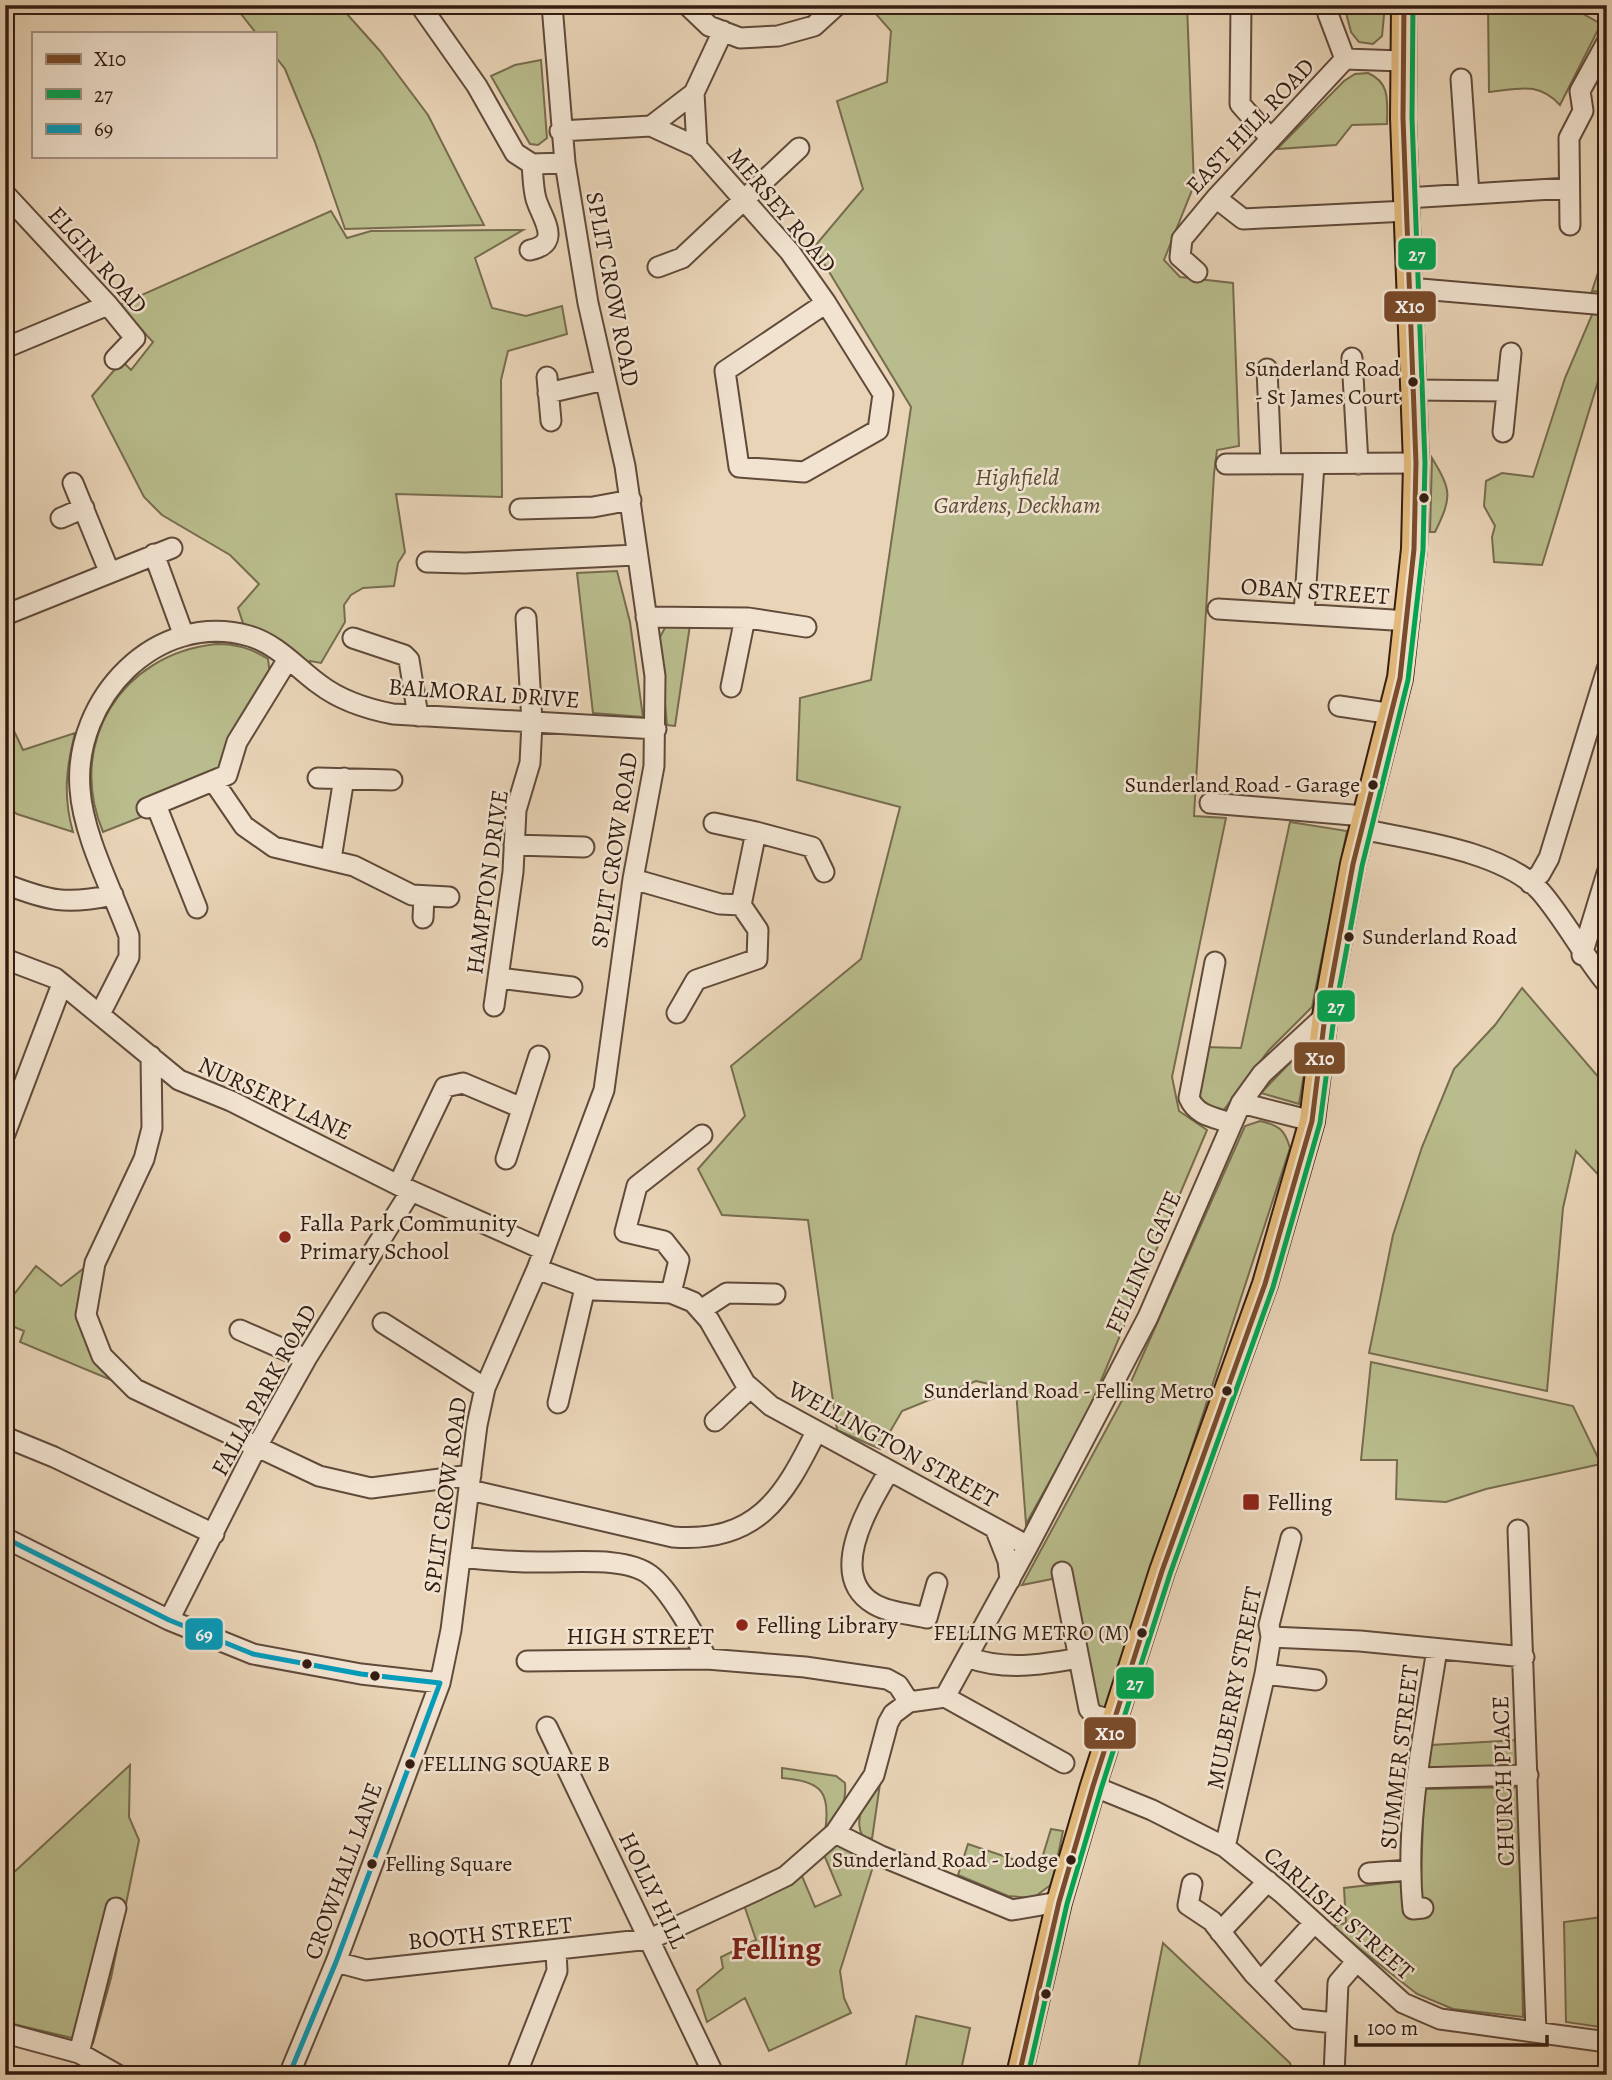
<svg xmlns="http://www.w3.org/2000/svg" width="1612" height="2080" viewBox="0 0 1612 2080" font-family="Alegreya,serif">
	<style>
		.green { fill: #b9bc8c; stroke: #766c4e; stroke-width: 2 }
		.lines { fill: none; stroke-linecap: round; stroke-linejoin: round }
		.minor-casing { stroke: #604a3a; stroke-width: 23 }
		.major-casing { stroke: #331c11; stroke-width: 28 }
		.minor { stroke: #f1e3d0; stroke-width: 19 }
		.major { stroke: #e4ba7c; stroke-width: 24 }
		.bus-1-casing { stroke: #f1e3d0; stroke-width: 10 }
		.bus-2-casing { stroke: #f1e3d0; stroke-width: 10 }
		.bus-3-casing { stroke: #f1e3d0; stroke-width: 10 }
		.bus-1 { stroke: #7a4b2a; stroke-width: 5 }
		.bus-2 { stroke: #00a651; stroke-width: 5 }
		.bus-3 { stroke: #059bbb; stroke-width: 5 }
		.bus-dot { fill: #331c11; stroke: #f1e3d0; stroke-width: 2.5 }
		.poi-dot { fill: #8f2418; stroke: #f1e3d0; stroke-width: 2.5 }
		.labels { text-anchor: middle; dominant-baseline: central; stroke-width: 5; stroke-linejoin: round; paint-order: stroke }
		.bus-label { font-size: 22px; fill: #331c11; stroke: #f1e3d0; text-anchor: end }
		.street-label { font-size: 24px; fill: #331c11; stroke: #f1e3d0 }
		.park-label { font-size: 24px; font-style: italic; fill: #5b4c36; stroke: #f1e3d0 }
		.poi-label { font-size: 24px; fill: #331c11; stroke: #f1e3d0; text-anchor: start }
		.district-label { font-size: 32px; font-weight: bold; fill: #7a1f14; stroke: #f1e3d0 }
		.line-badge { stroke: #f1e3d0; stroke-width: 2.5 }
		.badge-label { font-size: 19px; text-anchor: middle; font-weight: bold; fill: #fff }
	</style>
	<rect width="100%" height="100%" fill="#e9d4b7"/>
	<filter id="stains"><feTurbulence type="fractalNoise" baseFrequency=".00286" numOctaves="4"/><feColorMatrix values="0 0 0 0 .2 0 0 0 0 .09 0 0 0 0 .02 0 0 0 .5 -.17"/></filter>
	<radialGradient id="worn" r=".72"><stop offset=".6" stop-color="#630" stop-opacity="0"/><stop offset="1" stop-color="#630" stop-opacity=".3"/></radialGradient>
	<path class="green" d="M234,5h105l41,46 48,64 56,110 -139,4 -30,-87 -30,-73 -10,-13v-23h-19z
		M868,5h319l7,180 -30,75 16,17 53,6 6,163 -22,4 -3,24 -20,342 32,2 -54,259 7,34 28,19 -121,286 -60,108 -10,-134 -40,-9 -74,30 -22,38 -43,-19 -29,-210 -86,-5 -24,-46 47,-53 -14,-50 130,-107 39,-152 -103,-27 3,-82 71,-18 40,-273 -97,-160 49,-58 -26,-88 50,-19 4,-51z
		M1344,5h41l-3,31 -9,8 -14,-2 -8,-10z
		M1488,5h79l34,19 -41,81c-22,-24 -41,-16 -71,-13z
		M541,60l6,78 -9,7 -8,-1 -39,-68 24,-11z
		M1368,73c23,10 19,29 19,51l-35,1 -16,20 -59,4 67,-68 11,-7z
		M331,211l16,27 24,-7 152,-1 -48,28 17,50 34,8 36,-10 5,28 -59,17 -7,29 1,117 -106,-3 9,58 -7,11 -4,23 -31,2 -12,7 -7,10 1,17 -24,41 -11,-2v8l-66,-43 -6,-18 21,-24 -29,-29 -68,-40 -18,-18 -52,-101 30,-35 9,9 22,-28 -34,-37z
		M1607,245v47l-15,-1z
		M1594,310l13,2v40l-65,213 -48,-3 -2,-25 3,-11 -11,-20 2,-25 16,-8 31,4 32,-99z
		M1432,458c20,33 20,39 3,74h-5z
		M617,571l13,51 13,95 -50,-4 -16,-140z
		M668,622l22,3 -15,101 -8,-1 -8,-86z
		M216,644c20,0 35,4 52,15l2,15 -47,99 -77,42 -43,17c-37,-89 18,-178 113,-188z
		M5,712l18,38 52,-17c-9,35 -12,64 -2,99l-56,-18 -12,-9z
		M1290,822l57,9 -35,176 -43,43 -46,61 -27,-8 9,-56 36,1z
		M1522,988l85,99v97l-31,-33 -13,57 -16,183 -178,-38 24,-118 29,-88 32,-78 41,-44z
		M1309,1043l-10,61 -38,-11z
		M1260,1121c19,4 25,9 30,27l-184,562 -13,-5 -21,-130 -50,10 104,-192 119,-267z
		M36,1266l25,20 23,-18 -2,66 34,48 -96,-40 4,-11 -19,-8v-17z
		M1371,1362l202,44 28,58 -115,25 -40,13 -50,-3 1,-39h-36z
		M1519,1740l1,28 -93,2 4,-25z
		M130,1765l-1,52 10,23 -28,138 -18,65 -88,-21v-104l7,-44z
		M782,1768l54,8 9,7c2,21 -7,33 -20,49 6,-40 -3,-51 -43,-54z
		M881,1777l-9,62 -9,-2c-12,-22 7,-41 18,-60z
		M1519,1787l4,230 -70,-8 -36,-15 -86,-68 15,-3 -2,-35 77,-9 3,-90z
		M1051,1829l12,2 -11,53 -19,14 -25,-2 -50,-21 10,-31 71,24z
		M836,1837l40,20 -36,114 4,27 7,15 -82,38 -24,-53 -38,24 -10,-32 26,-22 -2,-11 35,-17 -14,-41 57,-30 16,38 26,-12 -19,-45z
		M1607,1898v130l-41,-6 -2,-100 38,-5z
		M1163,1943l127,120 4,12h-157z
		M916,2016l54,12 -10,47h-56z"/>
	<g class="lines">
		<defs>
			<path id="minor" d="M420,5l57,81 38,67 17,11 33,-1
				M687,5l22,21 31,12 38,-2 36,-10 23,-21
				M1241,5l-1,99 31,35
				M1328,5v9l17,45
				M1461,79l8,115
				M651,126l43,-33
				M560,131l91,-5 46,21 93,105 36,51 57,91 -5,36 -74,42 -65,-5 -14,-96 101,-68
				M697,147l-3,-54 29,-62
				M5,194l103,111 27,33 -20,21
				M1216,198l27,21 164,-8
				M1406,198l163,-10
				M1570,225l-1,-87 14,-27 -3,-20 27,-49
				M530,250c33,-7 12,-31 6,-51 -3,-11 -3,-24 -4,-35
				M658,267l24,-9 117,-110
				M1197,272l-17,-15 2,-18 34,-41 129,-139 57,2
				M1409,288l198,17
				M5,348l103,-43
				M1352,358l6,106
				M1267,369l4,95
				M547,377l4,44
				M1414,390l93,1
				M548,393l56,-13
				M1503,432l8,-79
				M1226,464l190,-1
				M73,483l36,88
				M520,509l73,-2 38,-7
				M61,518l23,-10
				M154,554l30,82
				M427,562l38,1 171,-8
				M1218,609l191,12
				M1304,614l10,-150
				M5,615l167,-67
				M646,617l102,1 58,9
				M353,638l51,17 5,5 9,56
				M731,687l14,-69
				M1339,706l54,8
				M318,778l74,2
				M214,782l30,44 30,21 80,19 58,29 37,2
				M1210,803l154,13
				M156,805l41,103
				M147,808l80,-33 10,-33 51,-83
				M714,823l42,9
				M1361,829c52,11 143,22 180,63 24,28 42,63 66,92
				M514,845l70,2
				M331,859l13,-81
				M633,879l87,25 21,1 15,-73 56,15 12,25
				M1530,883l10,-9 9,-16 58,-189
				M5,884c44,17 61,21 108,11
				M423,918l1,-22
				M1582,955l25,-82
				M5,959l50,19 124,102 52,21 167,84 146,65
				M1215,962l-26,136c8,18 24,19 42,25
				M499,978l73,9
				M494,1006l19,-134 3,-62 14,-47 2,-41 -6,-104
				M677,1013l19,-33 61,-21 1,-29 -17,-25
				M100,1014l29,-57v-21c-16,-44 -46,-100 -49,-147 -7,-90 76,-179 169,-153 28,8 48,32 70,48 22,17 48,25 74,30l263,15
				M151,1056l1,72 -8,31 -49,104 -9,52 16,41 33,33 184,87 52,12 100,-13
				M1241,1103l71,18
				M5,1134l57,-150
				M506,1159l33,-103
				M398,1185l47,-98 18,-4 59,25
				M537,1269l57,21 77,3 22,9 16,18 36,63 26,23 257,140
				M671,1293l8,-33 -15,-19 -39,-9 12,-46 65,-51
				M701,1310l26,-17 48,1
				M383,1323l102,65
				M240,1330l66,29
				M558,1403l27,-115
				M715,1421l35,-33
				M5,1437l49,20 160,77
				M889,1471c-19,33 -64,104 -15,133 15,9 37,10 53,14l10,-35
				M470,1490l203,47c83,6 110,-38 143,-105
				M995,1528l13,33 2,19
				M1518,1530l18,502
				M5,1538l164,82 84,34 108,20 79,9
				M460,1557c26,3 53,5 80,5 30,1 86,-6 110,13 19,14 46,62 57,84
				M1062,1572l27,137 5,6 21,6
				M169,1620l87,-172 50,-89 105,-168
				M1271,1637l89,4 164,16
				M967,1657c37,14 74,8 112,1
				M527,1661l180,-2 98,8 82,12 11,6 11,17
				M1265,1674l51,6
				M945,1697l119,66
				M547,1727l167,348
				M1417,1778l111,-3
				M1093,1786l59,24 73,37 57,46 121,110 37,16 167,23
				M835,1833l46,23 131,54 47,-8
				M1225,1847l40,-173 6,-37 -2,-12 22,-87
				M1369,1873l41,-3
				M1192,1884l-4,21 24,16 42,53 44,45 36,4
				M1423,1908l-10,1c-9,-86 11,-175 24,-260
				M1220,1932l48,-51
				M336,1962l30,8 284,-31 107,-49 29,-14 49,-43 39,-58 14,-52 5,-9 16,-12 36,-5 83,-151 120,-229 93,-214 21,-29 63,-58
				M1261,1981l53,-58
				M5,2033l74,20 39,22
				M79,2053l37,-145
				M289,2075l47,-113 104,-279 11,-53 26,-205 8,-37 52,-119 67,-179 29,-211 21,-113 1,-90 -30,-210 -37,-163 -23,-140 -13,-158
				M516,2075l41,-104 -1,-20
				M1334,2075l4,-92 18,-21"/>
			<path id="major" d="M1019,2075l40,-173 34,-116 69,-215 103,-287 47,-163 13,-105 28,-152 47,-186 14,-129 2,-86 -13,-345 1,-113"/>
		</defs>
		<use href="#minor" class="minor-casing"/>
		<use href="#major" class="major-casing"/>
		<use href="#minor" class="minor"/>
		<use href="#major" class="major"/>
		<defs>
			<path id="bus-1" d="M1019,2075l40,-173 34,-116 69,-215 103,-287 47,-163 13,-105 28,-152 47,-186 14,-129 2,-86 -13,-345 1,-113"/>
			<path id="bus-2" d="M1028,2075l39,-171 34,-115 69,-215 103,-287 47,-164 14,-106 28,-151 46,-186 15,-130 2,-87 -13,-345 1,-113"/>
			<path id="bus-3" d="M5,1538l164,82 84,34 108,20 79,9 -104,279 -47,113"/>
		</defs>
		<use href="#bus-1" class="bus-1-casing"/>
		<use href="#bus-2" class="bus-2-casing"/>
		<use href="#bus-3" class="bus-3-casing"/>
		<use href="#bus-1" class="bus-1"/>
		<use href="#bus-2" class="bus-2"/>
		<use href="#bus-3" class="bus-3"/>
	</g>
	<g class="bus-dot">
		<circle cx="1413" cy="382" r="6"/>
		<circle cx="1424" cy="498" r="6"/>
		<circle cx="1373" cy="785" r="6"/>
		<circle cx="1349" cy="937" r="6"/>
		<circle cx="1227" cy="1391" r="6"/>
		<circle cx="1142" cy="1633" r="6"/>
		<circle cx="307" cy="1664" r="6"/>
		<circle cx="375" cy="1676" r="6"/>
		<circle cx="410" cy="1764" r="6"/>
		<circle cx="1071" cy="1860" r="6"/>
		<circle cx="372" cy="1864" r="6"/>
		<circle cx="1046" cy="1994" r="6"/>
	</g>
	<g class="poi-dot">
		<circle cx="285" cy="1237" r="7"/>
		<rect x="1242" y="1493" width="18" height="18" rx="3.5"/>
		<circle cx="742" cy="1625" r="7"/>
	</g>
	<g class="labels">
		<g class="bus-label">
			<text x="1400" y="369">Sunderland Road<tspan x="1400" dy="28">- St James Court</tspan></text>
			<text x="1360" y="785">Sunderland Road - Garage</text>
			<text x="1362" y="937" text-anchor="start">Sunderland Road</text>
			<text x="1214" y="1391">Sunderland Road - Felling Metro</text>
			<text x="1129" y="1633">FELLING METRO (M)</text>
			<text x="423" y="1764" text-anchor="start">FELLING SQUARE B</text>
			<text x="1058" y="1860">Sunderland Road - Lodge</text>
			<text x="385" y="1864" text-anchor="start">Felling Square</text>
		</g>
		<g class="street-label">
			<text transform="translate(1250 126) rotate(-47)">EAST HILL ROAD</text>
			<text transform="translate(782 210) rotate(50)">MERSEY ROAD</text>
			<text transform="translate(98 260) rotate(48)">ELGIN ROAD</text>
			<text transform="translate(613 289) rotate(79)">SPLIT CROW ROAD</text>
			<text transform="translate(1315 591) rotate(4)">OBAN STREET</text>
			<text transform="translate(484 693) rotate(4)">BALMORAL DRIVE</text>
			<text transform="translate(614 850) rotate(-81)">SPLIT CROW ROAD</text>
			<text transform="translate(487 882) rotate(-82)">HAMPTON DRIVE</text>
			<text transform="translate(275 1098) rotate(25)">NURSERY LANE</text>
			<text transform="translate(1143 1262) rotate(-66)">FELLING GATE</text>
			<text transform="translate(264 1390) rotate(-61)">FALLA PARK ROAD</text>
			<text transform="translate(893 1444) rotate(29)">WELLINGTON STREET</text>
			<text transform="translate(445 1495) rotate(-82)">SPLIT CROW ROAD</text>
			<text x="640" y="1636">HIGH STREET</text>
			<text transform="translate(1234 1688) rotate(-79)">MULBERRY STREET</text>
			<text transform="translate(1399 1757) rotate(-83)">SUMMER STREET</text>
			<text transform="translate(1503 1781) rotate(-92)">CHURCH PLACE</text>
			<text transform="translate(343 1871) rotate(-70)">CROWHALL LANE</text>
			<text transform="translate(653 1890) rotate(64)">HOLLY HILL</text>
			<text transform="translate(1339 1913) rotate(41)">CARLISLE STREET</text>
			<text transform="translate(490 1933) rotate(-6)">BOOTH STREET</text>
		</g>
		<g class="park-label">
			<text x="1017" y="477">Highfield<tspan x="1017" dy="28">Gardens, Deckham</tspan></text>
		</g>
		<g class="poi-label">
			<text x="299" y="1223">Falla Park Community<tspan x="299" dy="28">Primary School</tspan></text>
			<text x="1267" y="1502">Felling</text>
			<text x="756" y="1625">Felling Library</text>
		</g>
		<g class="district-label">
			<text x="776" y="1948">Felling</text>
		</g>
	</g>
	<g class="line-badge">
		<rect x="1397" y="237" width="40" height="34" rx="7" fill="#00a651"/>
		<rect x="1383" y="290" width="54" height="33" rx="7" fill="#7a4b2a"/>
		<rect x="1316" y="989" width="40" height="34" rx="7" fill="#00a651"/>
		<rect x="1293" y="1041" width="53" height="34" rx="7" fill="#7a4b2a"/>
		<rect x="184" y="1617" width="40" height="34" rx="7" fill="#059bbb"/>
		<rect x="1115" y="1666" width="40" height="34" rx="7" fill="#00a651"/>
		<rect x="1083" y="1716" width="54" height="34" rx="7" fill="#7a4b2a"/>
	</g>
	<g class="badge-label">
		<text x="1417" y="261">27</text>
		<text x="1410" y="313">X10</text>
		<text x="1336" y="1013">27</text>
		<text x="1320" y="1065">X10</text>
		<text x="204" y="1641">69</text>
		<text x="1135" y="1690">27</text>
		<text x="1110" y="1740">X10</text>
	</g>
	<rect width="1612" height="2080" fill="none" stroke="#e9d4b7" stroke-width="28"/>
	<rect x="7" y="7" width="1598" height="2066" fill="none" stroke="#331c11" stroke-width="3.5"/>
	<rect x="14" y="14" width="1584" height="2052" fill="none" stroke="#331c11" stroke-width="2"/>
	<rect x="32" y="32" width="245" height="126" fill="#f1e3d0" stroke="#a59384" stroke-width="2"/>
	<rect x="46" y="54" width="35" height="10" fill="#7a4b2a" stroke="#a59384" stroke-width="2"/>
	<text x="94" y="66" font-size="21" fill="#331c11">X10</text>
	<rect x="46" y="89" width="35" height="10" fill="#00a651" stroke="#a59384" stroke-width="2"/>
	<text x="94" y="102" font-size="21" fill="#331c11">27</text>
	<rect x="46" y="124" width="35" height="10" fill="#059bbb" stroke="#a59384" stroke-width="2"/>
	<text x="94" y="136" font-size="21" fill="#331c11">69</text>
	<path d="M1356 2035v10h191v-10" fill="none" stroke="#331c11" stroke-width="3.5"/>
	<text x="1367" y="2035" font-size="21" fill="#331c11" stroke="#f1e3d0" stroke-width="5" paint-order="stroke">100 m</text>
	<rect width="100%" height="100%" filter="url(#stains)"/>
	<rect width="100%" height="100%" fill="url(#worn)"/>
</svg>
